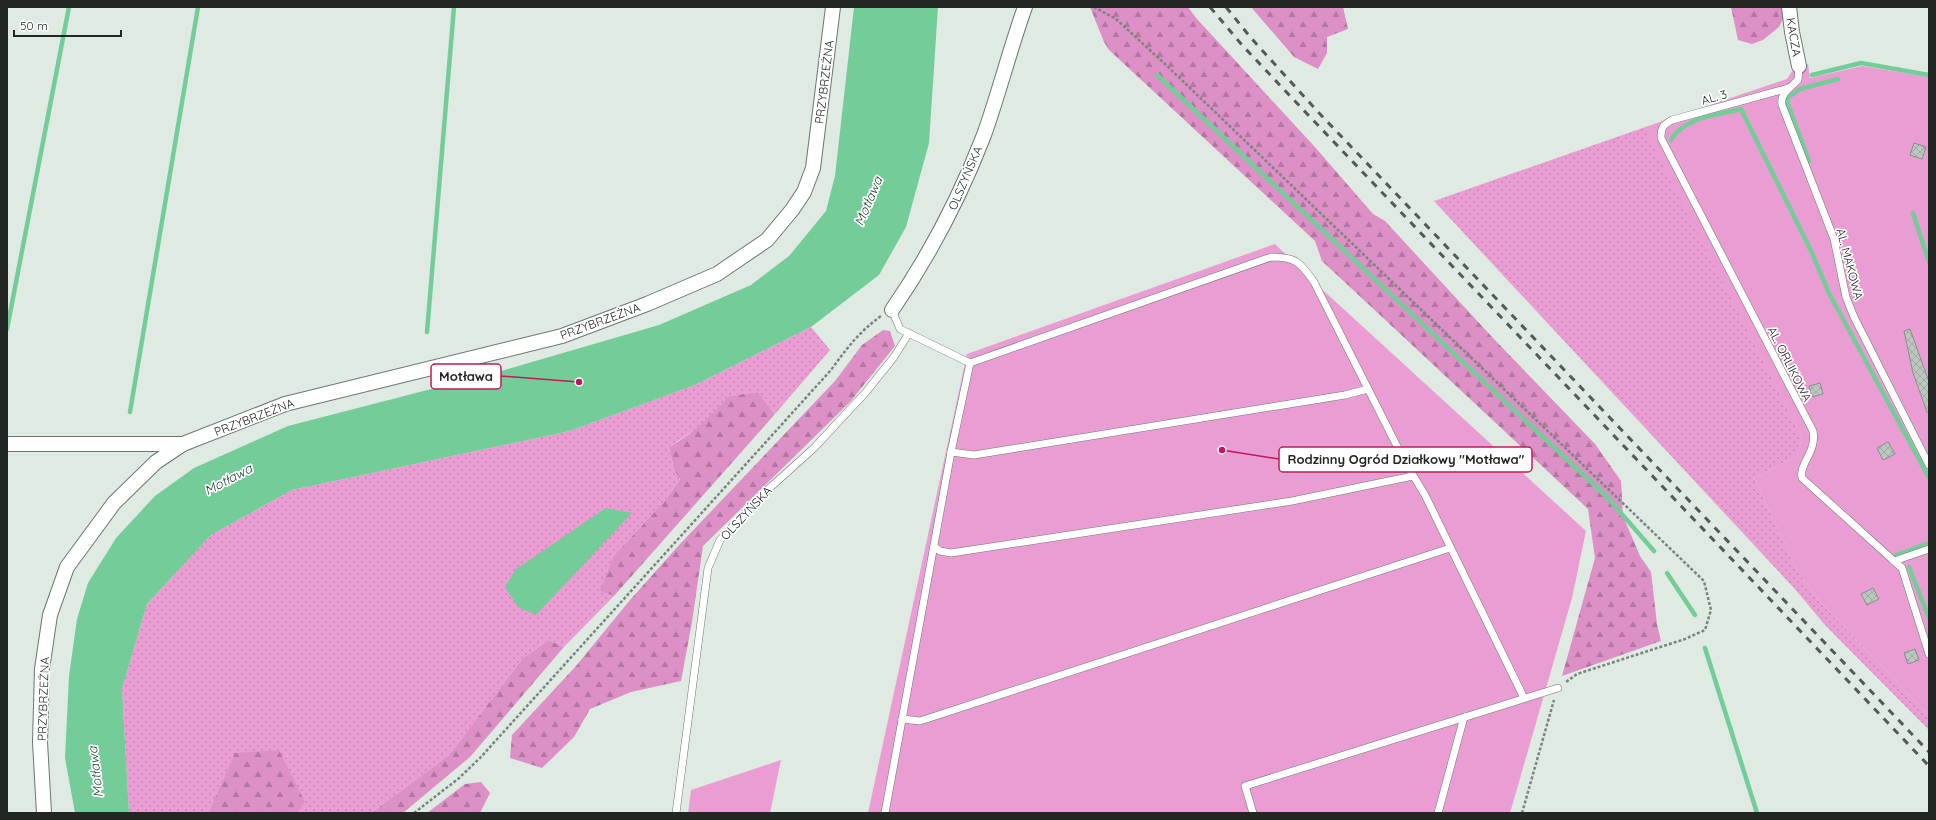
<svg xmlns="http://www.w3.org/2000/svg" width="1936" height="820" font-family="Quicksand,sans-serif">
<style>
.grass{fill:url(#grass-dots)}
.forest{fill:url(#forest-firs)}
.garden{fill:#ea9dd2}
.water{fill:#74cd99}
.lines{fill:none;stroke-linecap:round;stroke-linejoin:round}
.stream{stroke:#74cd99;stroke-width:4.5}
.building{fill:url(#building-cross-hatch);stroke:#859088}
.service-casing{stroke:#6c7770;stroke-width:8}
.minor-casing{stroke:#6c7770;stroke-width:16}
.path{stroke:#7b847e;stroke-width:2.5;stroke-dasharray:3 2;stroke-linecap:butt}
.service{stroke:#fff;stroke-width:7}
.minor{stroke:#fff;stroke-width:14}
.rail{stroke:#545a56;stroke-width:3;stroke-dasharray:7 7;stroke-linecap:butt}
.labels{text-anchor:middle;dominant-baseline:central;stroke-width:3.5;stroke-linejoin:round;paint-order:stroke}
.street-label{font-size:12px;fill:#222724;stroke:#fff}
.water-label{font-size:13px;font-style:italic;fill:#193f29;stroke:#fff}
.leader{fill:none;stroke:#c2185b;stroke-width:1.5}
.callout-dot{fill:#c2185b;stroke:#fff;stroke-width:1.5}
.callout{fill:#fff;stroke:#c2185b;stroke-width:1.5}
.callout-label{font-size:13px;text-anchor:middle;font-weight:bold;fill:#222724}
</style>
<defs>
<pattern id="grass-dots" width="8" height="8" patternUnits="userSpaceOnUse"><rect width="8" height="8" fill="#ea9dd2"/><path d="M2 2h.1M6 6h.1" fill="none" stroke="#c887b4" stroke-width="1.8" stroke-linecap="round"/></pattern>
<pattern id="forest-firs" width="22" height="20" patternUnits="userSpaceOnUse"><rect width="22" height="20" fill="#dd90c6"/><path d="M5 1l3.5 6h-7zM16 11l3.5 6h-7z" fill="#b376a1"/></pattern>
<pattern id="building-cross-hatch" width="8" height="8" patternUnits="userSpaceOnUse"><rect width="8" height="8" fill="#bbc7bf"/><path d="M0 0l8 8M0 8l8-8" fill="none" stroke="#a0aba4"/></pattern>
</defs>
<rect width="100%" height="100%" fill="#deeae2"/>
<!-- grass -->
<g class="grass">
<path d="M1654,124L1647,132L1802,438L1797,456L1754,478L1797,570L1821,603L1929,716V730L1825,625L1794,588L1434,201Z"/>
<path d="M811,327L830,350L775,414L758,392L729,396L706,422L669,447L674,470L680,479L601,591L614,596L564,647L549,640L523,658L449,755L379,807L371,813H298L305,802L235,754L208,813H129L122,689L147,604L211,535L292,490L570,431L695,385Z"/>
</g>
<!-- forest -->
<g class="forest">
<path d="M1090,7H1188L1197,19L1314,146L1373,214L1385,221L1492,337L1595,444L1621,481L1623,516L1640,556L1651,572L1657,624L1661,641L1562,676L1595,558L1588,509L1322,261L1315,241L1109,50L1104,42Z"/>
<path d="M1251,7H1343L1348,29L1327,37V53L1318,69L1294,57Z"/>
<path d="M1731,7H1784L1785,15L1779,27L1763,40L1752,44L1738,40Z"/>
<path d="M883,330L890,331L895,346L850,402L703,546L692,622L681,681L631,692L590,709L574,737L542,768L510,758L512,735L576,666L630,600L681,543L835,381L862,345Z"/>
<path d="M758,392L775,414L614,596L600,591L614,556L664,502L680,479L674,470L669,447C695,432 709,418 729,396Z"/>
<path d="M549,640L564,647L470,757L403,813H371L449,755L523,658Z"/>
<path d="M279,750L305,802L298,813H208L235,753Z"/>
<path d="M481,782L490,793L480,813H427L465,784Z"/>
</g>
<!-- garden -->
<g class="garden">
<path d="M1808,64L1810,78L1862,66L1929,77V716L1821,603L1797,570L1754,478L1797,456L1802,438L1646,132L1654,124L1787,79L1795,67Z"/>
<path d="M1275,244L1314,282L1586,531L1572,598L1510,813H868L967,354Z"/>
<path d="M781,760L770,813H688L691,790Z"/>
</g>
<!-- water -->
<g class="water">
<path d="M854,7H938L929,143L906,227L879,275L811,327L695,385L570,431L292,490L211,535L147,604L122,689L129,813H75L65,758L69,676L77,619L88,583L116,538L155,496L194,468L288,426L501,371L659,325L751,285L789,256L826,211L835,176Z"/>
<path d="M606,508L632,513L536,615L518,607L505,587L515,570Z"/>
</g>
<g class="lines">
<!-- stream -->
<g class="stream">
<path d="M1157,75L1607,497L1654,551"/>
<path d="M1812,75L1861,63L1929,75"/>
<path d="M1671,140C1684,117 1718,115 1741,109L1811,251L1829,293L1929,478"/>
<path d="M1809,161L1786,99L1800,89L1838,79"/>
<path d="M1913,213L1929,262"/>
<path d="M7,329L69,7"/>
<path d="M427,332L454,7"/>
<path d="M130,412L198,7"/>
<path d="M1896,555L1929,543"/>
<path d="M1909,567L1929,618"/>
<path d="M1667,573L1695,615"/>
<path d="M1705,648L1757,813"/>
</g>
</g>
<!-- building -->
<g class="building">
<path d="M1914,143L1926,147L1922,159L1910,155Z"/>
<path d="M1910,329L1929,382V412H1927L1913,373L1904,331Z"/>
<path d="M1820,383L1823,394L1812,397L1809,386Z"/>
<path d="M1888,442L1895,454L1883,460L1877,448Z"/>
<path d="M1873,588L1879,599L1867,605L1861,594Z"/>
<path d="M1915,649L1919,660L1908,664L1904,653Z"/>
</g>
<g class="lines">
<!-- service casing -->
<g class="service-casing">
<g id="service">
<path d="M1799,66L1798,80C1790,88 1780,93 1782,105L1834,239L1846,297L1854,317L1929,465"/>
<path d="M1789,88L1672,120C1663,125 1661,127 1661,138L1813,431C1817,452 1799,463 1802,478L1894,561L1929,549"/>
<path d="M892,310L900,329L970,363L1271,257C1296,257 1300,262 1314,282L1405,462L1425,495L1524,698"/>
<path d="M951,452L974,455L1345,395L1368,389"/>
<path d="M934,547L940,551L951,553L1292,501L1413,476"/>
<path d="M1894,561L1902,568L1929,654"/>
<path d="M902,719L920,721L1450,548"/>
<path d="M676,813L708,568L720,540L763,494L814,448L866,392L894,357L909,333"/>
<path d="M885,813L951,452L970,363"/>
<path d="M1253,813L1245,786L1558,688"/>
<path d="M1438,813L1464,717"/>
</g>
</g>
<!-- minor casing -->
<g class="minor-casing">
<g id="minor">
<path d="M1789,7L1792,32L1799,66"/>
<path d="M892,310C930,255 960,197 984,135C999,93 1010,49 1025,7"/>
<path d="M7,444H183"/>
<path d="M44,813L40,742L42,669L50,615L67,567L114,503L156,462L183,444L285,404L562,336L647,304L717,274L767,240L792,210L804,192L813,168L833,7"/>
</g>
</g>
<!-- path -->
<g class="path">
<path d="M1094,7L1116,19L1166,65L1704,581L1711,610L1705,630L1685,639L1577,674L1566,682"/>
<path d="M414,813L458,779L480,758L831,370C846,349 860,331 881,316"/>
<path d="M1522,813L1554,700"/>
</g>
<!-- service -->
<use href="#service" class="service"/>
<!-- minor -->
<use href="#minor" class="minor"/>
<!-- rail -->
<g class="rail">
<path d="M1210,7L1242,45L1292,98L1929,766"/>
<path d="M1226,7L1251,38L1319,113L1929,752"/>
</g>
</g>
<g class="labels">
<!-- street labels -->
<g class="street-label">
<text transform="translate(1794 37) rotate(80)">KACZA</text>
<text transform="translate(824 82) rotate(-83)">PRZYBRZEŻNA</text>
<text transform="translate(1714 97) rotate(-16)">AL. 3</text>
<text transform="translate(965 178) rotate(-67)">OLSZYŃSKA</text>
<text transform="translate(1850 264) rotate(75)">AL. MAKOWA</text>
<text transform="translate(600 321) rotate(-20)">PRZYBRZEŻNA</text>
<text transform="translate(1790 364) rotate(63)">AL. ORLIKOWA</text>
<text transform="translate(254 417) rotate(-21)">PRZYBRZEŻNA</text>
<text transform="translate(746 513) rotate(-47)">OLSZYŃSKA</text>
<text transform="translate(43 699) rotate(-88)">PRZYBRZEŻNA</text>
</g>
<!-- water labels -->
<g class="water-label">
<text transform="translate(868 201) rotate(-67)">Motława</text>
<text transform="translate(228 479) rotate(-28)">Motława</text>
<text transform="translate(95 772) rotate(-97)">Motława</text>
</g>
</g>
<!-- callouts -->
<path class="leader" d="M579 382L501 376M1222 450L1279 459"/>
<g class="callout-dot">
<circle cx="579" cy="382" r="4"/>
<circle cx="1222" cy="450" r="4"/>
</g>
<g class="callout">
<rect x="431" y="364" width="70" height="25" rx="4"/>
<rect x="1279" y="447" width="253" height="25" rx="4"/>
</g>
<g class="callout-label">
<text x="466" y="381">Motława</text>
<text x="1406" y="464">Rodzinny Ogród Działkowy "Motława"</text>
</g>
<!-- border -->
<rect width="1936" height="820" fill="none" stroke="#222724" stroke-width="16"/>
<!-- scale -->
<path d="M14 30v6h107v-6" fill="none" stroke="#222724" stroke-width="2"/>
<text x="20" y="30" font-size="12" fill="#222724" stroke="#ffffff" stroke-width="3" paint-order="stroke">50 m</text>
</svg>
